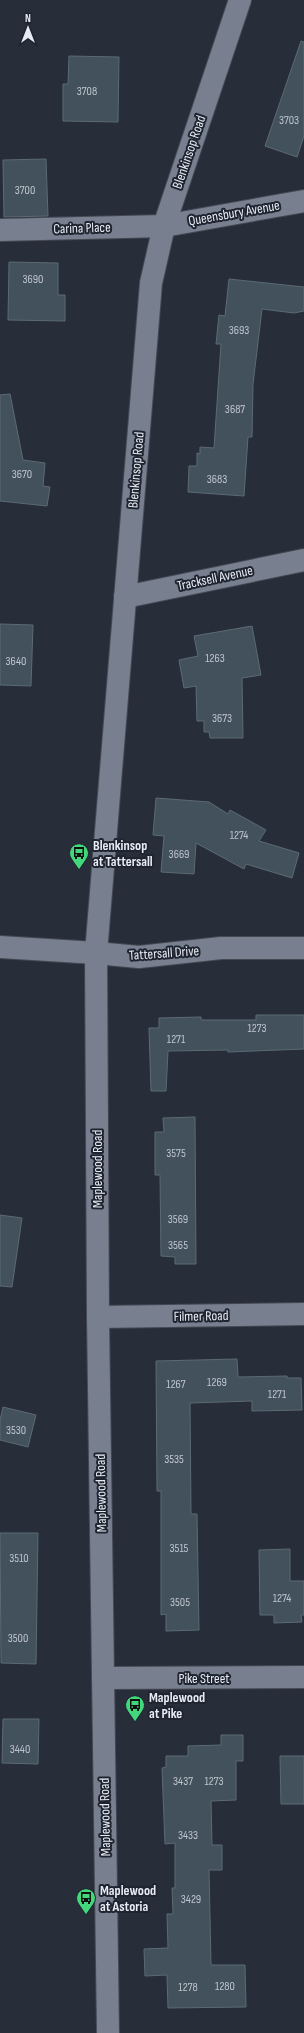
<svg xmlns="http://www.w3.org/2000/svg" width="304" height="2033" font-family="'Sofia Sans Condensed',sans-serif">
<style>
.building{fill:#43515c;stroke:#5b6a75}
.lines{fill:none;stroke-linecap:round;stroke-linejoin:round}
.minor-casing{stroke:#444954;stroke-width:24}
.tertiary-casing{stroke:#444954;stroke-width:24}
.minor{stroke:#787f8f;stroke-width:22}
.tertiary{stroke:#787f8f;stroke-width:22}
.labels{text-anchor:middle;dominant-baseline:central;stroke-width:4;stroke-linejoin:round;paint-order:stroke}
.number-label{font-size:12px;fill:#bec4ce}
.street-label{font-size:14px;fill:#e7ebf4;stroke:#1e2430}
.poi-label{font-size:14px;font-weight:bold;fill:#e7ebf4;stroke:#1e2430;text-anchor:start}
</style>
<rect width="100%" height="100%" fill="#272e3a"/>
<!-- building -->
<g class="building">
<path d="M301,41L304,42V136L297,157L265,146Z"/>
<path d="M69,56L119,57L118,122L63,121V84H68Z"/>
<path d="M46,159L48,216L4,217L3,160Z"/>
<path d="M9,262L58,263V295H65V321L8,320Z"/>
<path d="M229,279L304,287V311L294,313L262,309L253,384L252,437H248L244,496L188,492L189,466H197V453L200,454V447L214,448L221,344H216L219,315L225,316Z"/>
<path d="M10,394L23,460L45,463L43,486L50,487L47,506L0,501V395Z"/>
<path d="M0,624L33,625L31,686L0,685Z"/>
<path d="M252,626L261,675L242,678L243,738H210L209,732H204V721H197L196,686L184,688L179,660L198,656L194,636Z"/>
<path d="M156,798L209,802L228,814L230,810L266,830L259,841L299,853L292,878L246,864L244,869L196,843L194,874L161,872L164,836L153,835Z"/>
<path d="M256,1015H304V1049L228,1052V1050L168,1051L166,1091H151L149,1028H159V1018L201,1017V1020H256Z"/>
<path d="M195,1117L196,1264H175V1257L161,1256L160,1175H155V1132H164L163,1118Z"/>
<path d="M0,1215L22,1218L12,1287L0,1286Z"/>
<path d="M237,1359L238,1377L287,1376V1378H301L302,1410L252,1411V1401L190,1403L191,1514H197L199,1630L166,1631V1614L161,1615V1491H157L156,1361Z"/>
<path d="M3,1407L36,1415L28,1447L0,1440V1420Z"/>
<path d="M0,1533H38L36,1664L1,1663Z"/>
<path d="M290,1549V1581H304V1615H301L302,1622L274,1623V1615H260L259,1550Z"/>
<path d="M3,1719H39L38,1764L2,1763Z"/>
<path d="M221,1735H243V1761H236V1800L211,1801L212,1845H222V1870H209L211,1965H245L246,2007L168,2008L167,1975L145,1976L144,1949L168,1948L167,1914H173L172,1888H175V1843L165,1844L162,1768L166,1767V1756H188V1746L221,1745Z"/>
<path d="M280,1756H304V1804H281Z"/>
</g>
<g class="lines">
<!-- minor casing -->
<g class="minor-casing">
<g id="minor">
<path d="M0,230L164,226L304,201"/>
<path d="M125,597L304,560"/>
<path d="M96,953L139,957L221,948H304"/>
<path d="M98,1317L304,1314"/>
<path d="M103,1678L304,1677"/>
</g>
</g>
<!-- tertiary casing -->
<g class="tertiary-casing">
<g id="tertiary">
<path d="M0,947L96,953"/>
<path d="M108,2033L98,1317L96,953L151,283L164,226L240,0"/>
</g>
</g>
<!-- minor -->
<use href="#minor" class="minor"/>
<!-- tertiary -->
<use href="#tertiary" class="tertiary"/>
</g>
<!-- icons -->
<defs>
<g id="bus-pin" transform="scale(1)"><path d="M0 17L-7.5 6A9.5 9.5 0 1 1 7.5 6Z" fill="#42d77b" stroke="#1e2430"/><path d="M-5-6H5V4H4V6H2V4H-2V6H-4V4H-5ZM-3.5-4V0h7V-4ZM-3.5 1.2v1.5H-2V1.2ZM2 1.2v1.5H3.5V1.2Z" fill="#111"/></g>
</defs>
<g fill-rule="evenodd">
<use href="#bus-pin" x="79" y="853"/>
<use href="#bus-pin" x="135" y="1705"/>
<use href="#bus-pin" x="86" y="1898"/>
</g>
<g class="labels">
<!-- number labels -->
<g class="number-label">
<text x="87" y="91">3708</text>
<text x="289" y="120">3703</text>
<text x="25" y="190">3700</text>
<text x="33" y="279">3690</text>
<text x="239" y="330">3693</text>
<text x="235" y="409">3687</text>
<text x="22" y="474">3670</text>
<text x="217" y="479">3683</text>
<text x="215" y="658">1263</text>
<text x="16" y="661">3640</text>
<text x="222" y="718">3673</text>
<text x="239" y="835">1274</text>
<text x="179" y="854">3669</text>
<text x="257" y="1028">1273</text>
<text x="176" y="1039">1271</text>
<text x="176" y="1153">3575</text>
<text x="178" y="1219">3569</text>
<text x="178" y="1245">3565</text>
<text x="217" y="1382">1269</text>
<text x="176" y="1384">1267</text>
<text x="277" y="1394">1271</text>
<text x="16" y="1430">3530</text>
<text x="174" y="1459">3535</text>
<text x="179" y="1548">3515</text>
<text x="19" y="1558">3510</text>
<text x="282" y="1598">1274</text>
<text x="180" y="1602">3505</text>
<text x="18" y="1638">3500</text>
<text x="20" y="1749">3440</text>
<text x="183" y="1781">3437</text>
<text x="214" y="1781">1273</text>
<text x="188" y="1835">3433</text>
<text x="191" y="1899">3429</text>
<text x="225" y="1986">1280</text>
<text x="188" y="1987">1278</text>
</g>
<!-- street labels -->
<g class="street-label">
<text transform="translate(189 152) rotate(-71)">Blenkinsop Road</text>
<text transform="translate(234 213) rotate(-10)">Queensbury Avenue</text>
<text transform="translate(82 228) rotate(-2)">Carina Place</text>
<text transform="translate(136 470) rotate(-85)">Blenkinsop Road</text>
<text transform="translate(215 578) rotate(-12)">Tracksell Avenue</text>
<text transform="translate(164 953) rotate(-4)">Tattersall Drive</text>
<text transform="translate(97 1169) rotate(-90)">Maplewood Road</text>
<text transform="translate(201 1316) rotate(-1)">Filmer Road</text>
<text transform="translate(101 1493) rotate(-91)">Maplewood Road</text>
<text x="204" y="1678">Pike Street</text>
<text transform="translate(105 1817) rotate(-91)">Maplewood Road</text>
</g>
<!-- poi labels -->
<g class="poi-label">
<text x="93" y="845">Blenkinsop<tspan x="93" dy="16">at Tattersall</tspan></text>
<text x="149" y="1697">Maplewood<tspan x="149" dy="16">at Pike</tspan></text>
<text x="100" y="1890">Maplewood<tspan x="100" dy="16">at Astoria</tspan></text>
</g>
</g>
<!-- north arrow -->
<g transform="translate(28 28)" stroke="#1e2430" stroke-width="3" paint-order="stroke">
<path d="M0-3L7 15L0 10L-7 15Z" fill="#e7ebf4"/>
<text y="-6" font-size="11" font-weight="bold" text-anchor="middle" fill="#e7ebf4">N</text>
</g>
</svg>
